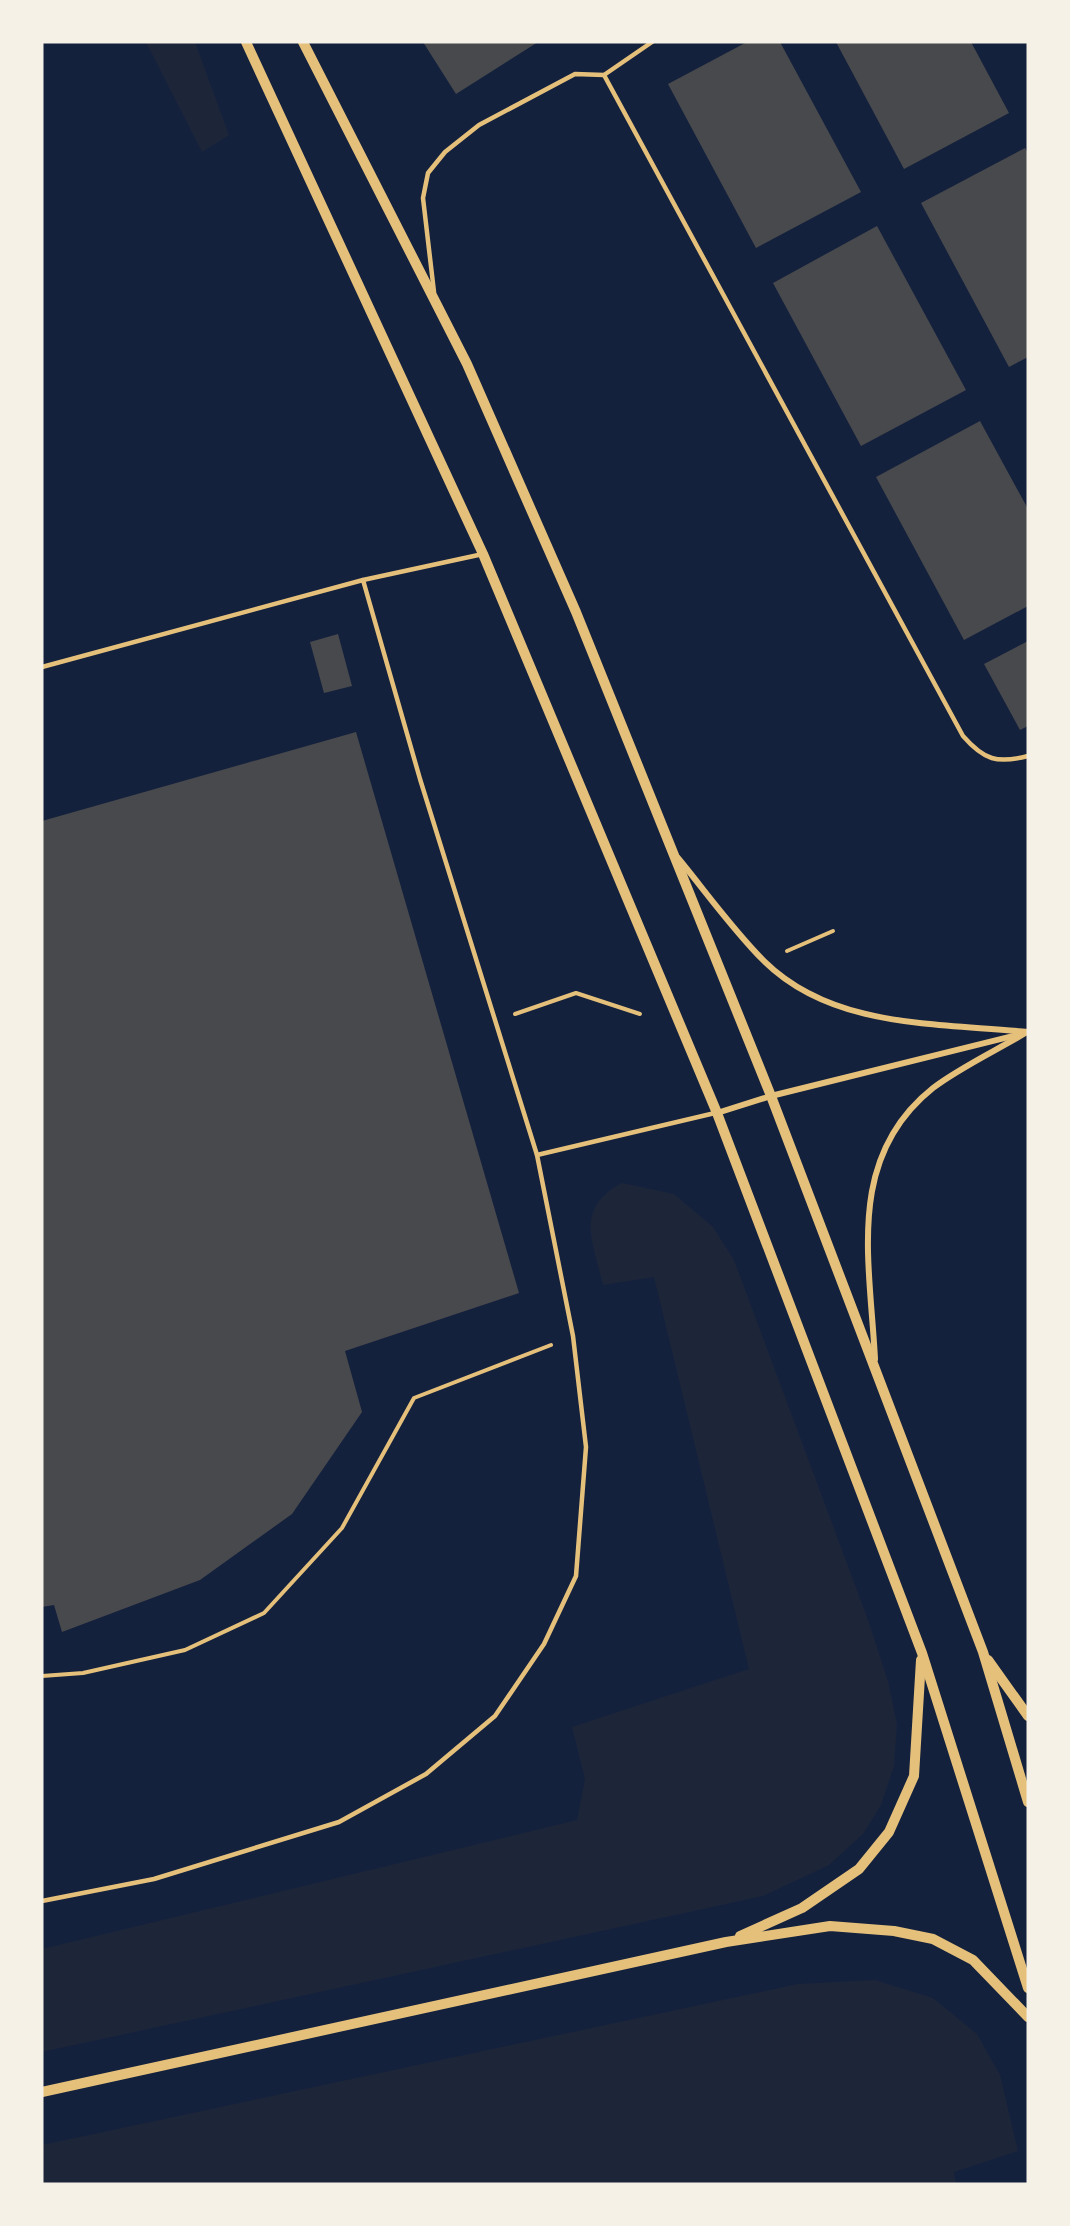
<svg xmlns="http://www.w3.org/2000/svg" width="1070" height="2226" font-family="'Work Sans',sans-serif">
<style>
.green{fill:#1d2539}
.building{fill:#48494c}
.lines{fill:none;stroke-linecap:round;stroke-linejoin:round}
.path{stroke:#e5c07b;stroke-width:4}
.service{stroke:#e5c07b;stroke-width:4.5}
.minor{stroke:#e5c07b;stroke-width:6}
.tertiary{stroke:#e5c07b;stroke-width:10}
</style>
<rect width="100%" height="100%" fill="#14213d"/>
<!-- green -->
<g class="green">
<path d="M146,42H195L229,135L202,152Z"/>
<path d="M622,1183L674,1194L713,1227L734,1260L867,1617L888,1681L897,1724L894,1766L881,1805L863,1834L829,1865L763,1896L42,2052V1949L577,1820L585,1779L572,1727L749,1669L654,1277L603,1285C593,1242 574,1208 622,1183Z"/>
<path d="M875,1980L933,1998L977,2034L1000,2075L1018,2151L954,2172L956,2184H42V2145L798,1984Z"/>
</g>
<!-- building -->
<g class="building">
<path d="M423,42H538L456,94Z"/>
<path d="M747,42H780L861,192L756,248L668,84Z"/>
<path d="M836,42H971L1009,113L904,169Z"/>
<path d="M1025,148L1028,153V357L1009,367L921,203Z"/>
<path d="M877,226L966,390L861,446L773,283Z"/>
<path d="M980,421L1028,509V606L964,640L876,477Z"/>
<path d="M338,634L352,686L324,693L310,642Z"/>
<path d="M1028,641V726L1020,730L984,664Z"/>
<path d="M356,732L519,1293L345,1351L362,1412L292,1514L200,1580L62,1632L54,1605L42,1607V821Z"/>
</g>
<g class="lines">
<!-- path -->
<g class="path">
<path d="M787,951L833,931"/>
<path d="M515,1014L576,993L640,1014"/>
<path d="M42,1676L83,1673L185,1650L264,1613L342,1528L414,1398L551,1345"/>
</g>
<!-- service -->
<g class="service">
<path d="M652,42L604,75L963,736C984,760 997,764 1028,756"/>
<path d="M434,292L423,198L428,173L445,152L479,125L575,74L604,75"/>
<path d="M363,580L483,554"/>
<path d="M42,667L363,580L420,779L537,1155L573,1336L586,1447L576,1576L544,1644L495,1716L426,1774L339,1822L154,1879L42,1901"/>
<path d="M537,1155L715,1113"/>
</g>
<!-- minor -->
<g class="minor">
<path d="M678,858C706,892 733,930 764,961C833,1029 938,1023 1028,1032"/>
<path d="M717,1113L771,1096L1021,1034"/>
<path d="M875,1359C870,1261 845,1158 933,1088C959,1068 999,1049 1027,1032"/>
</g>
<!-- tertiary -->
<g class="tertiary">
<path d="M246,42L483,554L717,1113L922,1653L1028,1988"/>
<path d="M303,42L467,364L576,612L771,1096L983,1652L1028,1802"/>
<path d="M988,1660L1028,1716"/>
<path d="M740,1936L802,1908L859,1869L889,1832L914,1776L921,1660"/>
<path d="M42,2092L726,1942L830,1926L894,1931L933,1939L973,1960L1028,2017"/>
</g>
</g>
<!-- border -->
<rect width="1070" height="2226" fill="none" stroke="#f6f1e7" stroke-width="87"/>
</svg>
